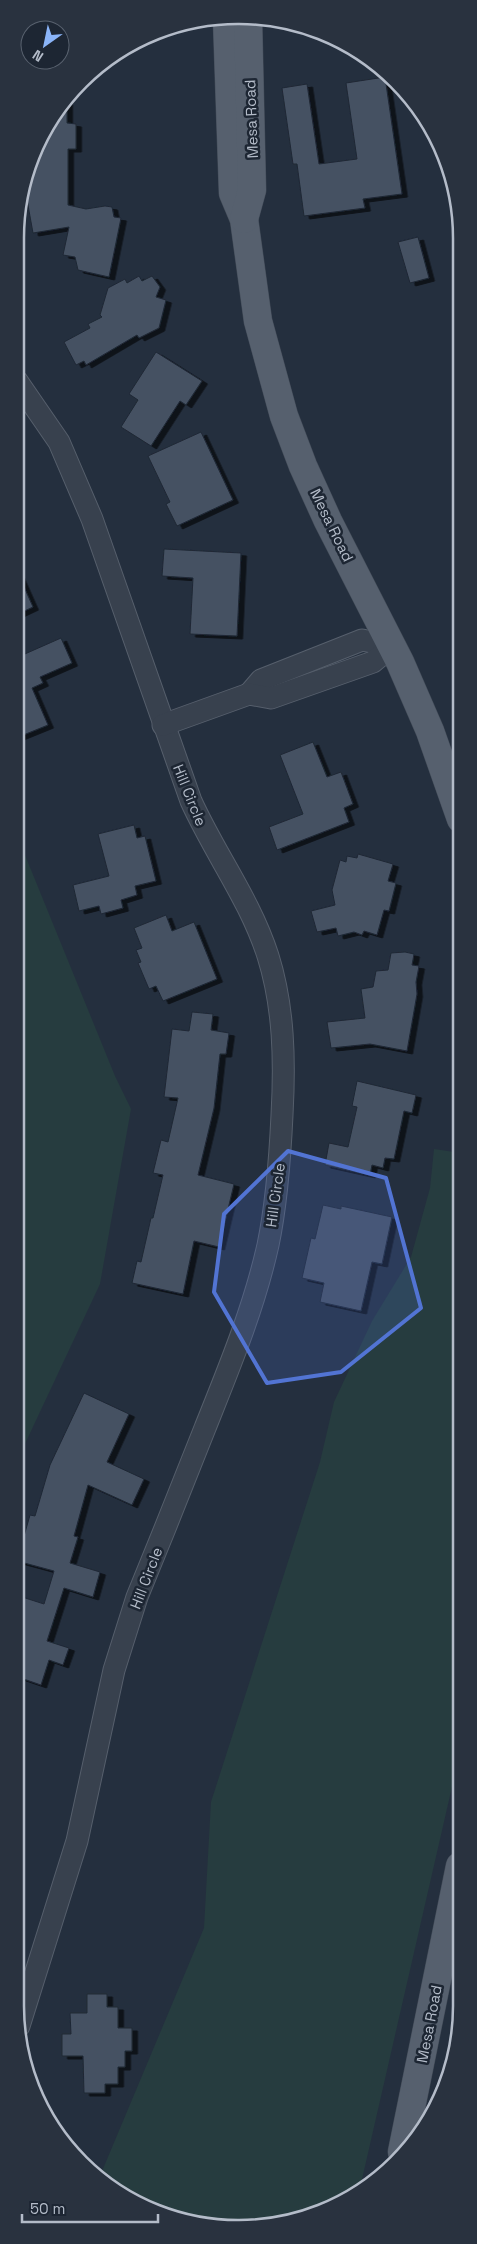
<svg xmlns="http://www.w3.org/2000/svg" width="477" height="2244" font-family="'Space Grotesk',sans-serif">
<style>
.green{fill:#263c3f}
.building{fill:#455162;stroke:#1f2835;filter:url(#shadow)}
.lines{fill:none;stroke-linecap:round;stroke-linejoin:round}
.minor-casing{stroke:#565f6c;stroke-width:23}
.major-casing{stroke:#414a57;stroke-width:29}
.minor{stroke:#38414e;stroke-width:21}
.major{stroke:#56606e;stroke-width:28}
.marked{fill:#5274d3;fill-opacity:0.2;stroke:#5274d3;stroke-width:4;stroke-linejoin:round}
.labels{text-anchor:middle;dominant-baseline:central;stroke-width:5;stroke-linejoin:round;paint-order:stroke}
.street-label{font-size:15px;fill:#b4bcc9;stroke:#1d2633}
.rim{fill:none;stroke:#b4bcc9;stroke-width:2.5}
</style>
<defs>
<filter id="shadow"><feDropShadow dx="5.5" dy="3" stdDeviation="0" flood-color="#0009"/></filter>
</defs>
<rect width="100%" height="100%" fill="#242f3e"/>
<!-- green -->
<g class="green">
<path d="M16,833L115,1076L131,1109L100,1284L16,1463Z"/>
<path d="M434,1149L461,1153L460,1752L360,2188L310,2217L224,2229L153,2212L100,2176L204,1928L211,1802L320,1462L334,1402L372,1321L411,1257L430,1188Z"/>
</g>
<!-- building -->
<g class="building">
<path d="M385,77L402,194L363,199L365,208L304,216L297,164H293L282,88L307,84L319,164L357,159L346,83Z"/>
<path d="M67,102V123L76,124V149H68V205L86,209L105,206L112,207L114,217L121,218L109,277L78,270L75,257L63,255L69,227L33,233L26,194V182L45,127Z"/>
<path d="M418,237L429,278L410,283L398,242Z"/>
<path d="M139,276L142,281L152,276L160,287L156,297L166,300L159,328L139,338L137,335L86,365L84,361L76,365L64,342L90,328L88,324L102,317L100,315L108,288L125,279L127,283Z"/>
<path d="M156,352L202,381L186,405L180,401L151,446L121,427L138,400L129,394Z"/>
<path d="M201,432L233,500L177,526L166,504L170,502L148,456Z"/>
<path d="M164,549L241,553L237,636L190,634L193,578L162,576Z"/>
<path d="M16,569L33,607L16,615Z"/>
<path d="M61,638L72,663L40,677L43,683L32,688L48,725L16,738V653L18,657Z"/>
<path d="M313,742L327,777L341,772L353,804L344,808L349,822L277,850L269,827L303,814L280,755Z"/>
<path d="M134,825L137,838L145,836L156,881L135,886L137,895L121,900L123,908L101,914L99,906L79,911L73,885L109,876L98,834Z"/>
<path d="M358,854L393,864L388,881L396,883L389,911L384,910L377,935L364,931L362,935L354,932L338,936L336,928L317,932L311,911L335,905L332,890L340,860L346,862L347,856L357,858Z"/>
<path d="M166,915L172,931L194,922L217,979L163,1001L156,986L149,989L138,963L141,962L136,950L142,948L134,928Z"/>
<path d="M405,952L414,954L412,965L419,966L416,982L417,994L407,1051L370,1044L331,1048L327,1022L365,1018L361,989L373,987L376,971L388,970L391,953Z"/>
<path d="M192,1012L213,1014L211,1030L229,1033L226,1054H220L214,1108L198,1175L234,1184L219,1247L194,1241L183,1294L132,1283L137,1261L141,1262L151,1218H153L163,1175L153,1173L161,1140L168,1142L178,1098L164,1097L172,1029L189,1031Z"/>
<path d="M357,1081L416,1095L412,1113L404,1111L394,1159L385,1158L383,1168L372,1165L370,1175L325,1165L329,1143L348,1147L357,1107L352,1106Z"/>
<path d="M323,1205L341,1209V1206L392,1217L382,1264L372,1262L361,1311L320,1302L324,1283L302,1278L311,1238L315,1239Z"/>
<path d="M84,1393L129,1414L107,1462L144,1479L132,1505L88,1485L74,1536L78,1537L70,1563L100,1572L93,1597L64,1588L47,1641L69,1648L63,1665L49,1660L41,1685L15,1676V1607L19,1596L44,1604L54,1571L17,1561L30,1515L35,1516L50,1465Z"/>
<path d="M87,1994H107V2007H118V2028H132V2051H125V2067H118V2084H105V2093H84L83,2056H62V2034H71L70,2013H87Z"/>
</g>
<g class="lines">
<!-- minor casing -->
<g class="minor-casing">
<g id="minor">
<path d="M17,381L59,442L92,519L191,801C215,854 250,900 268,956C284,1007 285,1061 282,1115C280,1158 277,1202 268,1245C254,1308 229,1368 205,1428C183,1484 160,1541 137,1597L114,1670L77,1841L19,2026"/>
<path d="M249,694L261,680L362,640L392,646"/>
<path d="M163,725L249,694L271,698L373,662L392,646"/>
</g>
</g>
<!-- major casing -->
<g class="major-casing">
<g id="major">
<path d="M227,20L233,193L244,219L258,321L284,416L303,466L328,521L400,662L430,731L461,819"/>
<path d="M244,219L252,190L248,18"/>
<path d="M402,2152L460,1866"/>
</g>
</g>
<!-- minor -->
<use href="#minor" class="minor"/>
<!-- major -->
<use href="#major" class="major"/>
</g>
<!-- marked area -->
<path class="marked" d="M288,1151L386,1178L421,1308L341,1372L267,1383L214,1292L224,1214Z"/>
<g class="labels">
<!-- street labels -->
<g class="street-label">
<text transform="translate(251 119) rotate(-92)">Mesa Road</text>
<text transform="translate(332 525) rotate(64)">Mesa Road</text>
<text transform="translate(190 795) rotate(68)">Hill Circle</text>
<text transform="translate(275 1195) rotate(-82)">Hill Circle</text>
<text transform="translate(146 1578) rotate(-69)">Hill Circle</text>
<text transform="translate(429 2024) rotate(-79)">Mesa Road</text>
</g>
</g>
<!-- crop -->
<path d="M0 0H477V2244H0ZM238 24H239A214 214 0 0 1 453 238V2006A214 214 0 0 1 239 2220H238A214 214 0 0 1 24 2006V238A214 214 0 0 1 238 24Z" fill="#29323f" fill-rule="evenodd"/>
<path class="rim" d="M238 24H239A214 214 0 0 1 453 238V2006A214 214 0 0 1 239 2220H238A214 214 0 0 1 24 2006V238A214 214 0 0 1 238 24Z"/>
<!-- north arrow -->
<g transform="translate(45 45) rotate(213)"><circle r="24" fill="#1d2633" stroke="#59626f"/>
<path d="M0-4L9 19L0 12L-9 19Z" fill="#8ab4f8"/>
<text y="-8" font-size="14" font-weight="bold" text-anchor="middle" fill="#b4bcc9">N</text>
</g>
<!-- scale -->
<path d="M22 2214v8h136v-8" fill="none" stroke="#b4bcc9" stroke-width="2.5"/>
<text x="30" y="2214" font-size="15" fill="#b4bcc9" stroke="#1d2633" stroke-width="4" paint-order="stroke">50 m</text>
</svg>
